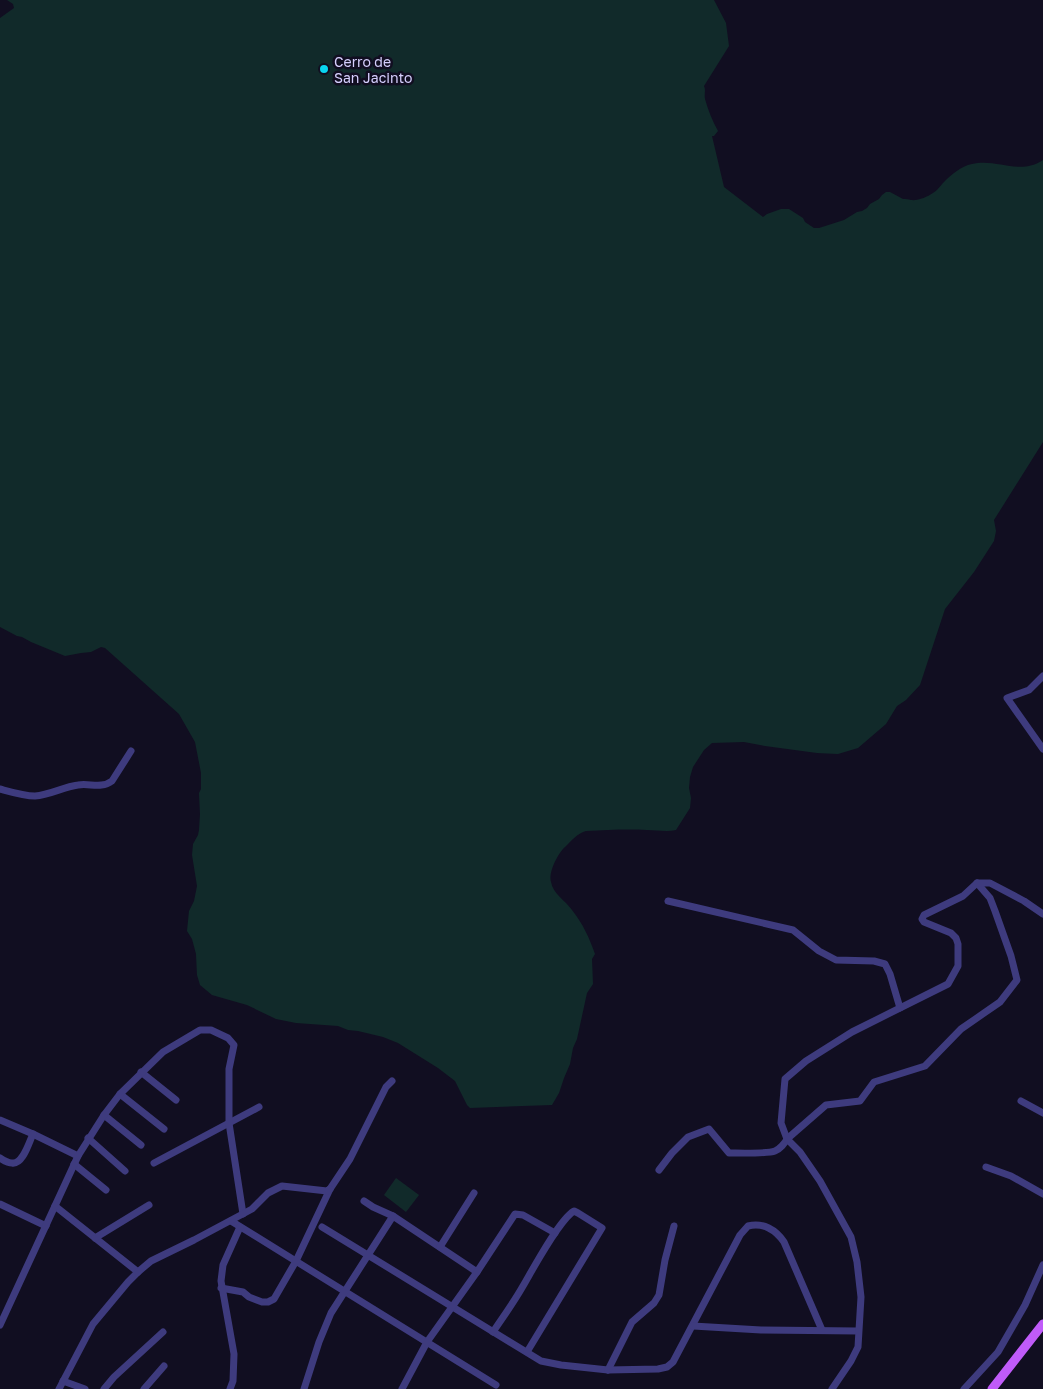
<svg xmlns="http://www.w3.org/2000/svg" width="1043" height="1389" font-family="'Golos Text',sans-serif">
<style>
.green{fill:#112a2a}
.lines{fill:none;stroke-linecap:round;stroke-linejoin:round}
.minor{stroke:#3e3b7e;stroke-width:7}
.major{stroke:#c05bf9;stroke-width:9}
.poi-dot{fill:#09d5f0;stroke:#110e21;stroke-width:2}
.labels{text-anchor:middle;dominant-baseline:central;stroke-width:5;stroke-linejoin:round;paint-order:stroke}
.poi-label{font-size:14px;fill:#d5cffd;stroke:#110e21;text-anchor:start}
</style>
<rect width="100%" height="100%" fill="#110e21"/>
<!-- green -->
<g class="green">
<path d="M7,0H714L726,23L729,46L704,86C706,90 704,94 705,99C708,110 712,120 718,131L714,136H712L724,187L763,217L767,214L781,209H789L803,218L805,222L814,228H819L844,220L857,212L862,211L867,208L870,204L879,199L882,195L886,192H890L903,199C906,199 908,199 911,200C918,201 927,197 933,193C937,191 940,186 944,182C951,175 961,166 972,164C997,158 1020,176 1043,160V442L994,520L996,531L994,541L974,572L945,609L920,685L906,700L897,706L886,724L858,748L838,754L817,753L765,746L744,742L712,743L704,750L693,767L690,777L689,788L691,798L690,808L676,830C667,832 657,830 647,830C627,829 607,830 586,831C578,833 571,841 565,847C558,853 548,873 551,882C553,894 565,900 572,910C583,924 589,937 595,954L592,959L593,984L587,993L577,1039L573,1048L570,1064L564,1078L559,1093L552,1105L470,1108L467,1105L455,1081L438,1068L398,1043L383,1037L358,1031L348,1030L338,1026L296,1023L276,1019L247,1005L212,995L200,985L197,975L196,954L192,939L187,931L189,911L194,901L197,886L192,855L193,844L198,835L199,830L200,814L199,793L201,789V773L195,742L179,714L105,648L101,647L91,652L81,653L65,656L31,642L22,637L17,636L0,627V18L14,8L13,4Z"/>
<path d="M396,1178L419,1195L406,1212L384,1195Z"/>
</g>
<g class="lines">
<!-- minor -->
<g class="minor">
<path d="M1043,676L1029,690L1007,698L1043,749"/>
<path d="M0,789C11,792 24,796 35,796C50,795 63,787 78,785C90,783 101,789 112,781L131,751"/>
<path d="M668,901L793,930L819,951L836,960L874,961L885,964L890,974L900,1008"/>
<path d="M141,1072L176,1100"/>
<path d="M120,1094L164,1129"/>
<path d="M1021,1101L1043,1113"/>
<path d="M104,1115L141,1145"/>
<path d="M0,1120L33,1134L78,1156"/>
<path d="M88,1138L125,1171"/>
<path d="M0,1158C3,1160 8,1163 12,1163C23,1165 29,1142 33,1134"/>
<path d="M154,1163L259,1107"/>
<path d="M74,1164L106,1190"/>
<path d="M986,1167L1011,1176L1043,1194"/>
<path d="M659,1170L672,1153L688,1137L709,1129L729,1153C739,1153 767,1154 775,1151C780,1149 785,1143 787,1139L826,1105L860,1101L874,1082L925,1066L961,1029L1000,1002L1017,980L1011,956L995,911L990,898L977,883"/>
<path d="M364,1201L373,1207L393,1216L477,1272"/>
<path d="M0,1204L46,1226"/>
<path d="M55,1206L138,1272"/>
<path d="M231,1221L496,1385"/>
<path d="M322,1227L541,1361L561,1365L608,1370L658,1369L667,1367L673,1362L740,1235L748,1226C763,1222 776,1230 784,1242L822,1330"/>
<path d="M95,1238L149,1205"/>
<path d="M440,1247L474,1193"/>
<path d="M221,1288L243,1292L249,1297L262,1302H268L274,1299L296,1261L330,1189L350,1159L386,1087L392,1081"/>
<path d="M0,1325L78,1156L104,1115L120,1094L163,1052L200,1030H211L228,1038L234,1045L229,1069V1123L243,1214"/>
<path d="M693,1326L761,1330L858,1331"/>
<path d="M493,1332C503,1317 514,1302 523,1286C533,1269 559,1220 574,1211L578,1213L602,1228L527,1352"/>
<path d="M608,1370L632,1322L654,1303L659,1295L665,1260L674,1226"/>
<path d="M63,1381L85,1389"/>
<path d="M59,1389L93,1324L128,1282L138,1272L151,1261L194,1240L252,1209L268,1193L282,1186L327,1191L330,1189"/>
<path d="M104,1389L114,1377L163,1332"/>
<path d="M144,1389L164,1366"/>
<path d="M230,1389L233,1381L234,1354L221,1281L223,1265L240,1227"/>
<path d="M304,1389L319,1342L331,1313L393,1216"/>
<path d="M402,1389L427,1342L477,1272L515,1214L523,1215L555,1233"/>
<path d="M832,1389L851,1361L858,1347L861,1297L857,1262L851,1237L820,1181L800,1152L787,1139L781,1123L785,1079L806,1061L852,1032L948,984L958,966V944L956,938L951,933L924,922L922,919L924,915L963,896L977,883H990L1024,901L1043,914"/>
<path d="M964,1389L998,1352L1025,1305L1043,1265"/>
</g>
<!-- major -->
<path class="major" d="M992,1389L1043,1324"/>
</g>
<!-- markers -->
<circle class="poi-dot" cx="324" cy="69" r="5"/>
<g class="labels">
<!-- poi labels -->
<g class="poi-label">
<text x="334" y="61">Cerro de<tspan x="334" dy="16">San Jacinto</tspan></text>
</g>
</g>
</svg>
